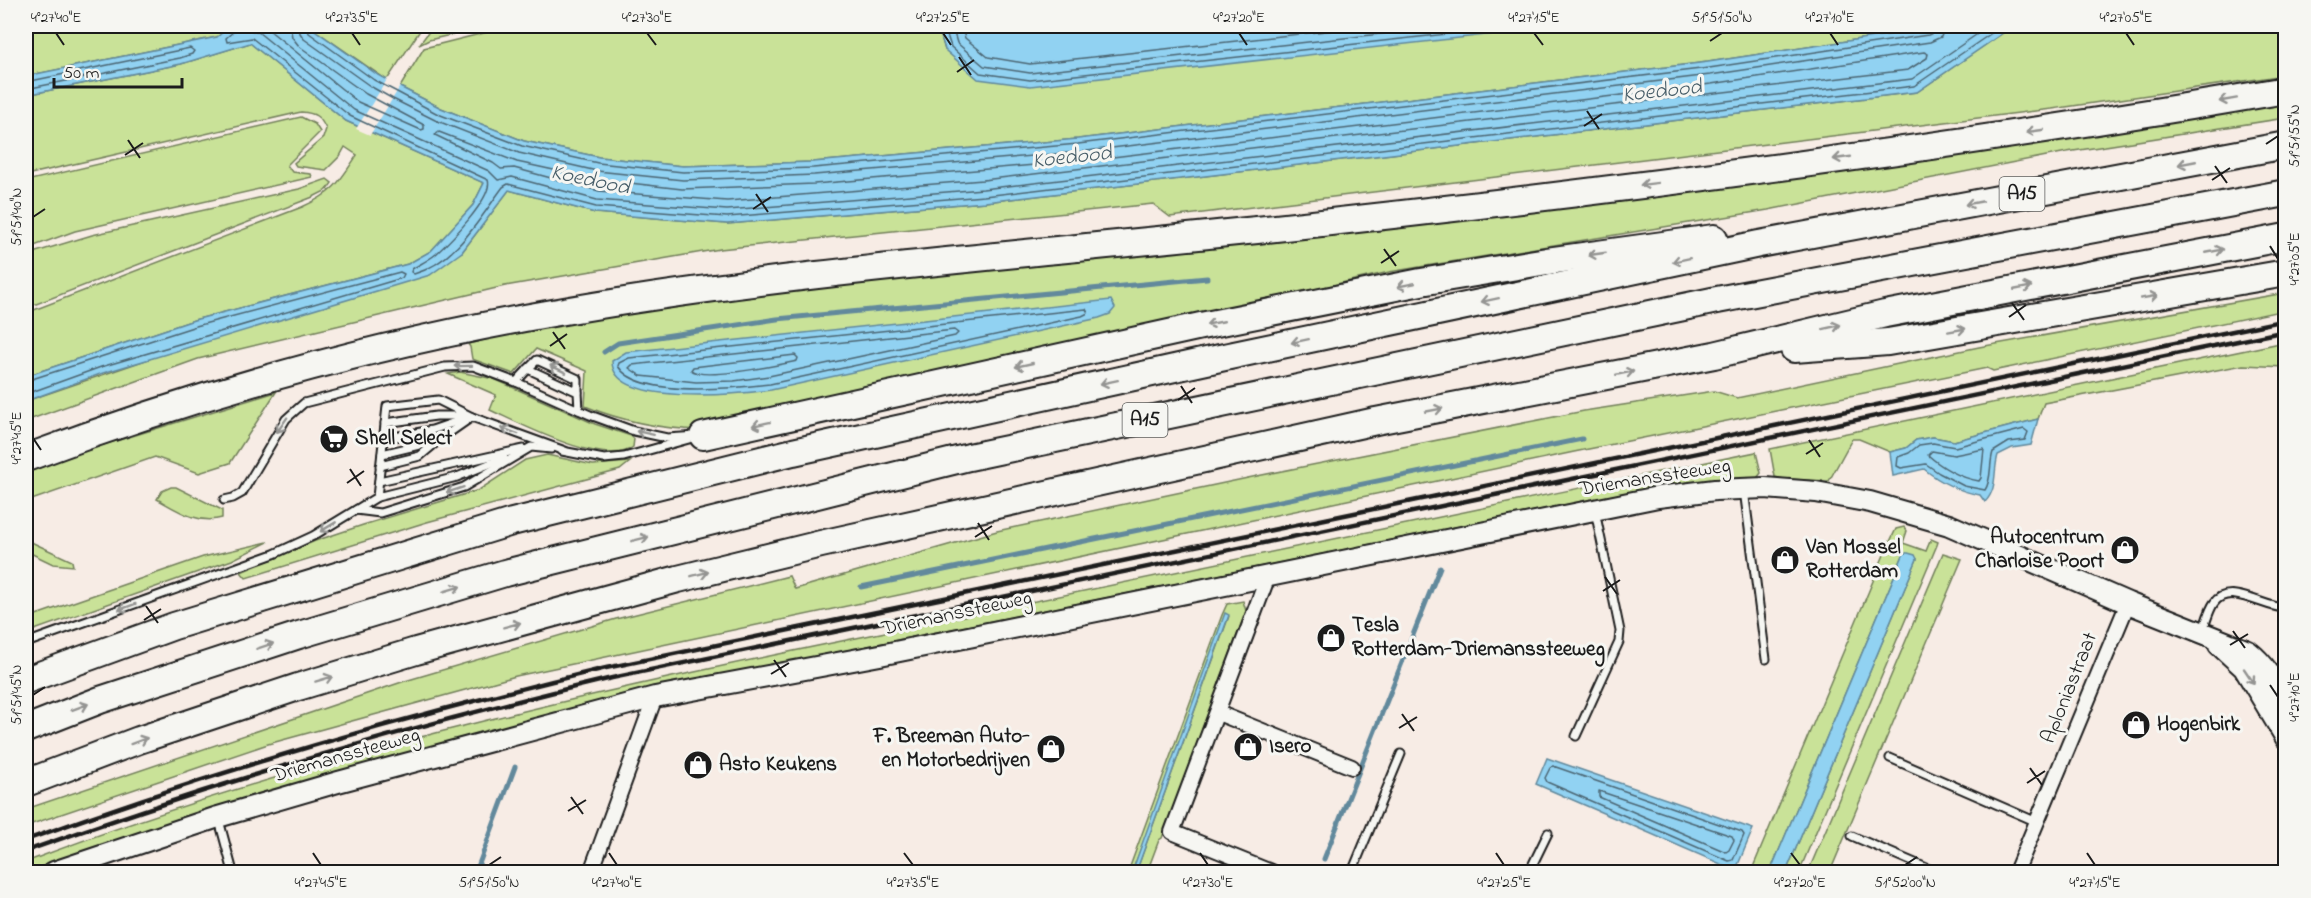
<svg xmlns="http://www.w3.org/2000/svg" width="2311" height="898" font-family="'Indie Flower',sans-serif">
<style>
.green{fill:#c9e298;stroke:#727f5a;stroke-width:1.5}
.water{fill:#91d2f2;stroke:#62899c;stroke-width:1.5}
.pier{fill:#f7ece5}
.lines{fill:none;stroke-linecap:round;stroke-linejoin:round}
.shore{stroke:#4b6572;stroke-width:1.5}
.stream{stroke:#62899c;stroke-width:5}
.service-casing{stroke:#1c1c1c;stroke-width:11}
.minor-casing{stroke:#1c1c1c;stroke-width:18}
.secondary-casing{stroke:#1c1c1c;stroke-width:24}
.motorway-casing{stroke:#1c1c1c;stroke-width:30}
.service{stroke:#f6f6f2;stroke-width:7}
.minor{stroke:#f6f6f2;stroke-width:14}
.secondary{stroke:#f6f6f2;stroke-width:20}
.motorway{stroke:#f6f6f2;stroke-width:26}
.rail{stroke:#1c1c1c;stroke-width:4.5}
.oneway{stroke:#949492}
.ticks{fill:none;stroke:#1c1c1c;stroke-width:2}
.labels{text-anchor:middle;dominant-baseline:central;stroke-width:6;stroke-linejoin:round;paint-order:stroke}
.shield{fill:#f6f6f2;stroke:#5d5d5c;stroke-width:1.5}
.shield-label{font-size:20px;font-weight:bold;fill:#1c1c1c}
.poi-label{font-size:21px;font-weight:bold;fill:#1c1c1c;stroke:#f6f6f2;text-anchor:start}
.street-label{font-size:21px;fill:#1c1c1c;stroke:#f6f6f2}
.water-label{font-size:22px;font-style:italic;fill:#455c67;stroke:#f6f6f2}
.neatline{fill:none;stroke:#1c1c1c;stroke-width:2}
.ticks-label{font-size:15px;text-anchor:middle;fill:#1c1c1c}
</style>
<rect width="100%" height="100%" fill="#f7ece5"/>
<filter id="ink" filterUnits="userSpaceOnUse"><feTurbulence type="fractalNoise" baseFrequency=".0167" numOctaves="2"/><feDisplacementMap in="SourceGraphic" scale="12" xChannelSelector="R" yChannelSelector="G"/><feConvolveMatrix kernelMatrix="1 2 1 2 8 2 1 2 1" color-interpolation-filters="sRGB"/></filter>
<g filter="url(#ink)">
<!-- green -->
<g class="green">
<path d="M26,26H230L232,27L217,37L26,76Z"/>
<path d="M309,26H423L387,80Z"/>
<path d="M433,26H489L429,40L419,45Z"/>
<path d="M512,26H938L945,50L1566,26H1941L1927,29L1708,62L1078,139L813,162L683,166L599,157L524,141L441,108L400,87L424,48Z"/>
<path d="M2013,26H2285V75L2052,109L1170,217L1153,204L720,249L505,286L198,359L26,421V401L462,252L509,190L595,213L727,224L985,202L1917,92Z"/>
<path d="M250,43L346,121L484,183L473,205L431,251L408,264L194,320L26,376V313L302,207C333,193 339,183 357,155L345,147L340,156L326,170L296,166L294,163L323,138L326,129C320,116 315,113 301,112L26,175V95L181,64Z"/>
<path d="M2285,104V118L2067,152L1768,210L1389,272L701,430C660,429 622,421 585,406L587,371L536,349L514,374L472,359L470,347L468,344L553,323L769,291L1283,240L1931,160Z"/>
<path d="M301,117L315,124L320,132L287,165L292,172L311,174L312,177L75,231L26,249V181Z"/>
<path d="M327,179L332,183L327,190L313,197L26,308V255L92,235L299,189Z"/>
<path d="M2285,293V310L1993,371L1987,368L1574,452L516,676L268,744L26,826V809L405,681L616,619L789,576L795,589L997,531L1262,475L1584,411L1714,391L1737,398L1979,347Z"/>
<path d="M2285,342V367L2243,365L2044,403L2038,419L1954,441L1933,437L1916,440L1906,448L1890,452L1859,439H1852L1829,481L1784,479L1775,477L1770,449Z"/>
<path d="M460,372L494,379L595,424L631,436L634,439L633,447C605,469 519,423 490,410L496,395L448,374Z"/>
<path d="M276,392L230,463L199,473L155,457L26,502V473L80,452Z"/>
<path d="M1756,452L1761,473L1757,478L1614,495L675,685L388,759L240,802L75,854L26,872V862C327,746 644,681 959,617C1224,562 1490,506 1756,452Z"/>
<path d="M547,455L593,465L630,462L620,470L427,522L246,578L241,572L315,541L363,525L479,490L525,460Z"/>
<path d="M171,487H176L222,510V518C198,525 177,510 157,499L162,491Z"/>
<path d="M1904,527L1907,531L1903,543L1926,551L1931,539L1938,542L1937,545L1799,872H1786L1917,559L1904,553L1770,872H1751L1886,550L1896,529Z"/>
<path d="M29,541L72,561L73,566L53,564L26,551V542Z"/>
<path d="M268,542L232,560L26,633V619L36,615L203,557Z"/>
<path d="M1943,553L1962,559L1830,872H1808Z"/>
<path d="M1243,601L1246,611L1162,838L1159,840L1147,872H1136L1229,616L1132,872H1128L1222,615L1227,604Z"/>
</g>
<!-- water -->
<g class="water">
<path d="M230,26H309L378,75L400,87L441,108L524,141L599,157L683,166L813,162L1078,139L1708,62L1927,29L1941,26H2013L1917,92L985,202L727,224L595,213L509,190L462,252L430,275L103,373L26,401V376L194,320L408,264L431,251L473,205L484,183L346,121L250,43L181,64L26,95V76L217,37Z"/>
<path d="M938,26H1566L1030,86L978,79L945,50Z"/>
<path d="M1111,300L1115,308L1110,314L1099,318L771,390C740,394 612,408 612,361L626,352Z"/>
<path d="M2038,419L2031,445L2012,448L1998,455C1993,471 1998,489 1985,502L1980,495C1958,491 1941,483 1924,469L1893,476L1890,452L1906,448L1916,440L1933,437L1954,441Z"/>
<path d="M1908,553L1915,555L1917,559L1786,872H1770L1904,553Z"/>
<path d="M1225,613L1229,615L1136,872H1132Z"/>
<path d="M1547,758L1753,829L1737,867L1730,868L1536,784Z"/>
</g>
<!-- pier -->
<path class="pier" d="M388,78L401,85L370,135L356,129Z"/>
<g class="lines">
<!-- shore -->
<g class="shore">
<path d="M236,26L234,31L226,38L227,42L252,38L350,116L488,180C494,197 449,242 436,254C429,260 420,264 412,269L411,272L414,274C456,262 479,219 503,187L508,184L596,207L727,217L984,196L1914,86L2002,26"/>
<path d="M243,26L245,29L258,32L354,110L489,171L498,180L512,177L597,200L727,210L983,189L1912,79L1989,26"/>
<path d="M264,26L358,102L421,130L424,129V125L366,94L299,46L292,37L290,26"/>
<path d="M299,26L300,33L304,39L370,86L393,99L435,120L519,153L597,171L683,180L814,175L1079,152L1710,75L1930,42L1941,37L1945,26"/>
<path d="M306,26L309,33L374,80L397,92L438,114L522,146L598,163L683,172L813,168L1078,144L1709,68L1928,35L1935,32L1937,26"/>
<path d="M944,26L951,47L980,73L1030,80L1519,26"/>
<path d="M952,26L957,43L984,66L1030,73L1452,26"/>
<path d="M961,26L965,38L988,57L1030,64L1371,26"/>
<path d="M1924,52L1928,54L1927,58L1908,70L983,180L727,201L599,191L514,168L501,169L493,163L435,135L439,132L517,162L595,179L682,189L814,184L1080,161L1711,84Z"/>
<path d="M26,82L190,48L194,51L192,54L180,58L26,89"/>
<path d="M1086,309L1088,313L1082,316L770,384C736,388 638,399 618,366L619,363L629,358Z"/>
<path d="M954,330L958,333L955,336L769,376L734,381L696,382L641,376L629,368L632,365Z"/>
<path d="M795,355L798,358L797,361C778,365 703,381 691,370L693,367Z"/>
<path d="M26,381L196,326L400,272L404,274L402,278L101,367L26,394"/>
<path d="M2024,429L2028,432L2025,440L2009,442L1993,452C1989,464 1992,480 1985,490L1964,486L1939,473L1926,464L1901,468L1897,466L1898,457L1909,453L1919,445L1933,443L1955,447Z"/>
<path d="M1984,449L1981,478L1979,481C1960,478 1941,467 1928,455L1932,451L1954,455Z"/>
<path d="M1553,766L1742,832L1744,835L1733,860L1729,861L1547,782L1545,778L1550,768Z"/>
<path d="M1599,791L1732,836L1734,840L1729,850L1726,852L1599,797Z"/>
</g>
<!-- stream -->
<g class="stream">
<path d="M604,352L618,343L777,319L1207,278"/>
<path d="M861,587L1582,439"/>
<path d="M1324,859L1440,567"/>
<path d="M476,872L515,767"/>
</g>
<!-- service casing -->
<g class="service-casing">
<g id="service">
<path d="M528,369L537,360L578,379V392"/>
<path d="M516,382L528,369L578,392L579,410"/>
<path d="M385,423L436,416H467"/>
<path d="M383,439L432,430L464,419"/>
<path d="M562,451L604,459L624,457L689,439"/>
<path d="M382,454L436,441"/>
<path d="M380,466L420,456L439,440L472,417"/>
<path d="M379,481L523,449"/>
<path d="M1744,490L1766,659"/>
<path d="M377,497L457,477L504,458"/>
<path d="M224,500L233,498L242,493L286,419L304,403L445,367L473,366L516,382L590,415L634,431L667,438L697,436"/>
<path d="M356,510L380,513L464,487L531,447L551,449"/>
<path d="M2203,630C2206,622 2209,610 2214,603C2229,581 2266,609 2286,608"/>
<path d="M26,643L274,554L313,536L377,497L387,406L438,400L472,417L565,451"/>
<path d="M1576,736L1619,642L1620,631L1595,511"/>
<path d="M1890,758L2037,822"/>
<path d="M219,820L233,872"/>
<path d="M1852,836L1936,872"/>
<path d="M94,860L98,872"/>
<path d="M1352,872L1401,754"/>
<path d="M1529,872L1548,833"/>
</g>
</g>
<!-- minor casing -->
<g class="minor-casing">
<g id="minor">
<path d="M1268,576L1172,832L1271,872"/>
<path d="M1218,713L1352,767"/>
<path d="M591,872L655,697"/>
<path d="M2016,872L2128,603"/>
</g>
</g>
<!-- secondary casing -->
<g class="secondary-casing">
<g id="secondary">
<path d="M2219,645L2244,668L2286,738"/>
<path d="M54,872L218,817L338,782L655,697L880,655L1658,497L1715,490L1765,488L1816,492L1870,502L1949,525L2128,603L2248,651C2266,665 2275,682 2286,701"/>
</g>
</g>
<!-- motorway casing -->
<g class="motorway-casing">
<g id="motorway">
<path d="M1794,349L1888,342L2286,273"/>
<path d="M703,436L1201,326L1421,282L1547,261L1714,238"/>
<path d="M26,458C195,395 369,345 547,314C782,272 1020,255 1257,230C1601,193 1945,149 2286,90"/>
<path d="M26,680L174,626L512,522L793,452L1220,358L1759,244L2286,145"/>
<path d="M26,729L100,700L299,635L505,573L969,457L1717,300L2286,193"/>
<path d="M26,783L139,740L298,687L416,651L678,579L821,544L1376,421L1714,355L1885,314L2286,237"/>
</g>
</g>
<!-- service -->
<use href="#service" class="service"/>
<!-- minor -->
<use href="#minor" class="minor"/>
<!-- secondary -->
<use href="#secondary" class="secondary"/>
<!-- motorway -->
<use href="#motorway" class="motorway"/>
<!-- rail -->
<g class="rail">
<path d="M26,840C215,771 409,715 606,668L2286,320"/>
<path d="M26,851C218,782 413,725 612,678L2286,331"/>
</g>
</g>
<!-- one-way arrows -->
<defs><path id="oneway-shaft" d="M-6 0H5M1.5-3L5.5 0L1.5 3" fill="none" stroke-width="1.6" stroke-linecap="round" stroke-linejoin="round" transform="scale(1.5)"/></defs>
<g class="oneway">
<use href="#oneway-shaft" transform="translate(2228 100) rotate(170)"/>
<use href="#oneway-shaft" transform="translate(2035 131) rotate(172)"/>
<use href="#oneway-shaft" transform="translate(1842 158) rotate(172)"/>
<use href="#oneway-shaft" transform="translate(2187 163) rotate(169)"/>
<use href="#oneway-shaft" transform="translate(1649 184) rotate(173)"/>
<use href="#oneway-shaft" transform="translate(1974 203) rotate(169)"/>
<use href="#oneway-shaft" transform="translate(2215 251) rotate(-11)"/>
<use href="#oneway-shaft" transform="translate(1597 254) rotate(172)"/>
<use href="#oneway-shaft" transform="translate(1681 260) rotate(168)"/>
<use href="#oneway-shaft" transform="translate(1406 285) rotate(169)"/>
<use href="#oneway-shaft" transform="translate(2023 288) rotate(-11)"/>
<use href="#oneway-shaft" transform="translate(2149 297) rotate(-10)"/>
<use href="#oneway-shaft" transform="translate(1490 300) rotate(168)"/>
<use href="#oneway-shaft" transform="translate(1215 323) rotate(169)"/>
<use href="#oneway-shaft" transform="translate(1832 327) rotate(-13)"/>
<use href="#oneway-shaft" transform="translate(1957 330) rotate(-10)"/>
<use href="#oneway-shaft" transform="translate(1300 341) rotate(168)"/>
<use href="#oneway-shaft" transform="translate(1024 365) rotate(167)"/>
<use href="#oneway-shaft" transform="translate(463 366) rotate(179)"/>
<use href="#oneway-shaft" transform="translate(558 369) rotate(-155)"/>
<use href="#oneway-shaft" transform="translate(1625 373) rotate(-11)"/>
<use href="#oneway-shaft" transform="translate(1109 382) rotate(168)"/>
<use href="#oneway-shaft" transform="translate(1434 410) rotate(-11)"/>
<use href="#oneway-shaft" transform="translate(761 424) rotate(168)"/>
<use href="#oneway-shaft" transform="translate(282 425) rotate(125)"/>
<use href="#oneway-shaft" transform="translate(510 431) rotate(-160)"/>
<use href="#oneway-shaft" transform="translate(645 433) rotate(-168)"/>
<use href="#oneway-shaft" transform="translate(455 490) rotate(162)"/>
<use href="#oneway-shaft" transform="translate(328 527) rotate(149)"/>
<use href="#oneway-shaft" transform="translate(640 539) rotate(-14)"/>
<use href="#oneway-shaft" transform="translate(700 574) rotate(-14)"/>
<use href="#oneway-shaft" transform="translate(452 589) rotate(-17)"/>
<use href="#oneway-shaft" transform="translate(127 607) rotate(160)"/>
<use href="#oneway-shaft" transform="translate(512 625) rotate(-15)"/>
<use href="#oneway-shaft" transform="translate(265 646) rotate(-18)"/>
<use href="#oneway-shaft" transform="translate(2249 676) rotate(56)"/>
<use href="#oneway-shaft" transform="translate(324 679) rotate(-17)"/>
<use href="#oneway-shaft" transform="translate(80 707) rotate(-21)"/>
<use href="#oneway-shaft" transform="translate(139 741) rotate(-20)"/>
</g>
</g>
<!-- ticks -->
<path class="ticks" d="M56,33L64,45M352,33L360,45M647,33L656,45M943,33L951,45M1239,33L1247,45M1534,33L1543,45M1830,33L1838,45M2126,33L2134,45M1710,41L1722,33M959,57L971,75M957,72L974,60M1587,111L1599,129M1584,126L1602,114M128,140L140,158M2266,144L2278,136M125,155L143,143M2215,166L2227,183M2212,180L2230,168M756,194L768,212M753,209L771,197M33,217L45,209M2270,246L2278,259M1384,249L1396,266M1381,263L1399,251M2012,303L2024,320M2009,317L2026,305M553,332L565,349M550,346L567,334M1181,386L1192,403M1178,400L1195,388M33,438L41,450M1809,440L1820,457M1806,454L1823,443M350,469L361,486M347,483L364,471M978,523L989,540M975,537L992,526M1605,577L1617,594M1603,591L1620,580M146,606L158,623M144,620L161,609M2233,631L2245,648M2230,645L2248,634M774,660L786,677M771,674L789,663M2270,685L2278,697M33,695L45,687M1402,714L1414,731M1399,728L1417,717M2030,768L2042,785M2027,783L2045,771M571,797L583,814M568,811L586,800M313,853L321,865M609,853L617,865M904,853L913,865M1200,853L1208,865M1496,853L1504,865M1791,853L1800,865M2087,853L2095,865M489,865L501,857M1905,865L1917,857"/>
<!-- icons -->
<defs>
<g id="supermarket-disc" transform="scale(1.5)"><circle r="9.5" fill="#1c1c1c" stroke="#f6f6f2"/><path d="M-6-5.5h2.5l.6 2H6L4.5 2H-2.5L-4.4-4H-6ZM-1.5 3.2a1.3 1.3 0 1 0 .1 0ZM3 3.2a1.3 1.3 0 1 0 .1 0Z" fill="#fff"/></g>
<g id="shop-disc" transform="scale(1.5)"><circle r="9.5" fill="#1c1c1c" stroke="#f6f6f2"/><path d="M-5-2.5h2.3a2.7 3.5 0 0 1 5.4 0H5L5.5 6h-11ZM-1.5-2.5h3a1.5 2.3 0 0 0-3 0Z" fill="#fff"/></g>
</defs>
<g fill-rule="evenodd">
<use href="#supermarket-disc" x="334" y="439"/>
<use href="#shop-disc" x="2125" y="550"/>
<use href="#shop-disc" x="1785" y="560"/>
<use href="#shop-disc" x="1331" y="638"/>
<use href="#shop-disc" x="2136" y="725"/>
<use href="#shop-disc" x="1248" y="747"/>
<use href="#shop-disc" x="1051" y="749"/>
<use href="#shop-disc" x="698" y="765"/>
</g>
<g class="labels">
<!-- shield labels -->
<g class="shield">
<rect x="1999.5" y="177" width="45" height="34" rx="4.5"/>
<rect x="1122.5" y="403" width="45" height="34" rx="4.5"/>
</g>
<g class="shield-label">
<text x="2022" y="194">A15</text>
<text x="1145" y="420">A15</text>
</g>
<!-- poi labels -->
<g class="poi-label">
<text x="355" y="439">Shell Select</text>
<text x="2104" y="538" text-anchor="end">Autocentrum<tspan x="2104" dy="24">Charloise Poort</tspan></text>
<text x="1806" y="548">Van Mossel<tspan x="1806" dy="24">Rotterdam</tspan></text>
<text x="1352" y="626">Tesla<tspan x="1352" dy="24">Rotterdam-Driemanssteeweg</tspan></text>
<text x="2157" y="725">Hogenbirk</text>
<text x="1030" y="737" text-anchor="end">F. Breeman Auto-<tspan x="1030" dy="24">en Motorbedrijven</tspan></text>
<text x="1269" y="747">Isero</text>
<text x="719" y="765">Asto Keukens</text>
</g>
<!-- street labels -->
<g class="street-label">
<text transform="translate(1655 478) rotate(-9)">Driemanssteeweg</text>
<text transform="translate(957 614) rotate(-12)">Driemanssteeweg</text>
<text transform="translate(2070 688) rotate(-68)">Aploniastraat</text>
<text transform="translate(346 756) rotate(-16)">Driemanssteeweg</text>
</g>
<!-- water labels -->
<g class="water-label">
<text transform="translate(1662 92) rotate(-6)">Koedood</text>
<text transform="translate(1072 158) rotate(-6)">Koedood</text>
<text transform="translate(590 181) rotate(12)">Koedood</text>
</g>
</g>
<!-- margin -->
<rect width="2311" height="898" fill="none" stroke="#f6f6f2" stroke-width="66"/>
<!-- scale -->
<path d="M54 78v9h128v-9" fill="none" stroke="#1c1c1c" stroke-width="3"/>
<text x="63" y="78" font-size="18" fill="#1c1c1c" stroke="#f6f6f2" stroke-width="4.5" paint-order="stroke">50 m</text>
<rect x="33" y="33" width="2245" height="832" class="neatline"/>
<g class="ticks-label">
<text x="56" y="22">4°27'40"E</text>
<text x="352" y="22">4°27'35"E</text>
<text x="647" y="22">4°27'30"E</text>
<text x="943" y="22">4°27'25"E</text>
<text x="1239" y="22">4°27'20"E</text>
<text x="1534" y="22">4°27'15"E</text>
<text x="1722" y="22">51°51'50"N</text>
<text x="1830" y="22">4°27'10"E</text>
<text x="2126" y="22">4°27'05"E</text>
<text transform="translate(2294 136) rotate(-90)" y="5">51°51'55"N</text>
<text transform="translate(16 217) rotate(-90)" y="5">51°51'40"N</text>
<text transform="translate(2294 259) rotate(-90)" y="5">4°27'05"E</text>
<text transform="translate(16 438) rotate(-90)" y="5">4°27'45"E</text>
<text transform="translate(16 695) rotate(-90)" y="5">51°51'45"N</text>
<text transform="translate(2294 697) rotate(-90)" y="5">4°27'10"E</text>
<text x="321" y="887">4°27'45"E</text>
<text x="489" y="887">51°51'50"N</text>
<text x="617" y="887">4°27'40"E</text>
<text x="913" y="887">4°27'35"E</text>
<text x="1208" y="887">4°27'30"E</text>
<text x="1504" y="887">4°27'25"E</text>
<text x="1800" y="887">4°27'20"E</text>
<text x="1905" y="887">51°52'00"N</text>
<text x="2095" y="887">4°27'15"E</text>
</g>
</svg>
